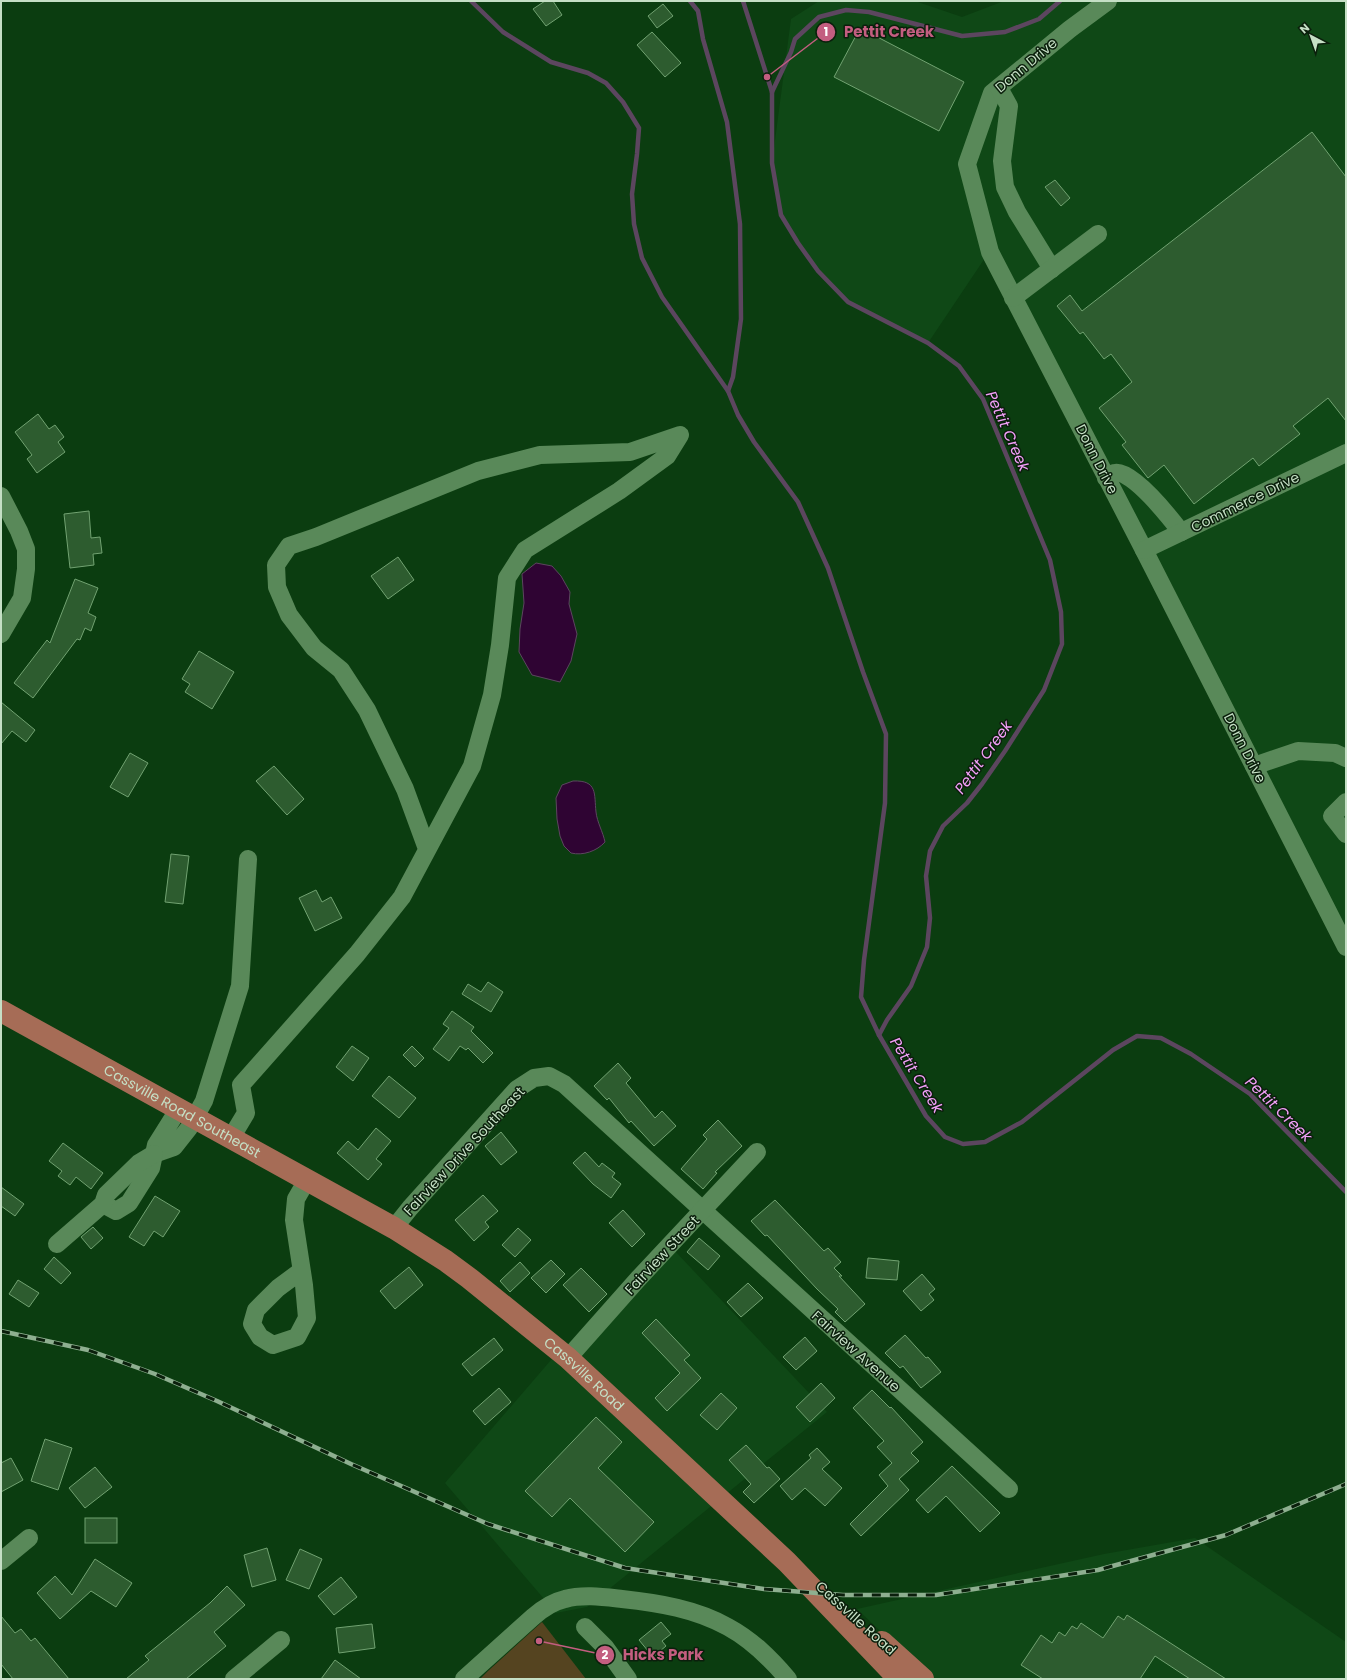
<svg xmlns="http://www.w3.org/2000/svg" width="1347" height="1680" font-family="Poppins,sans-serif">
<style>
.built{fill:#0f4816}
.green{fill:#554420}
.water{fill:#2f0433;stroke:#5c465f}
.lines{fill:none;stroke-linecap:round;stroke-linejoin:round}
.stream{stroke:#5c465f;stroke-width:4.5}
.building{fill:#2d5c2f;stroke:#71a271}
.minor{stroke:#598959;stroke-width:18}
.major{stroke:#a66c56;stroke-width:22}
.rail-casing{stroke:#8eaf90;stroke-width:4.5}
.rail{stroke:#0b1f0c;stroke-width:3;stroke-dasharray:9;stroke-linecap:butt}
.labels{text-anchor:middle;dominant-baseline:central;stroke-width:3;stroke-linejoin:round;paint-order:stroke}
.street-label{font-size:14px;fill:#c5dfc5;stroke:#0b1f0c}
.water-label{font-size:15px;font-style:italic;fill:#f3a0f9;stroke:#0b1f0c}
.leader{fill:none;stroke:#c35e80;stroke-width:1.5}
.callout-dot{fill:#c35e80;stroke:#0b1f0c;stroke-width:1.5}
.mark-label{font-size:12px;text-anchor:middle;font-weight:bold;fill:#fff}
.callout-label{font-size:15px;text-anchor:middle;font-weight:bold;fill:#c35e80;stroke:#0b1f0c;stroke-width:3;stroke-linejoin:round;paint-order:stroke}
</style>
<rect width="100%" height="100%" fill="#0b3d10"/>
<!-- built -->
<g class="built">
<path d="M819,1H915L962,17L1004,1H1346V947L989,252L928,343L848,302L818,271L798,243L781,215L772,163L791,19Z"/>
<path d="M674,1250L827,1412L587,1607L556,1613L445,1483L551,1360Z"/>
<path d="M1195,1538L1346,1642V1679H931L857,1609L1104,1554Z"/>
</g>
<!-- green -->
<path class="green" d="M542,1622L586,1679H480L488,1671Z"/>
<!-- water -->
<g class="water">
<path d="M536,563L552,566L561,576L570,592L569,604L577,634L571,661L560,682L532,675L519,652L520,629L524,603L522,574Z"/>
<path d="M573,781C598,780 594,794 596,812C597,822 603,832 605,842C597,851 583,856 571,853L564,846L560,836L557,819L556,798L562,785Z"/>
</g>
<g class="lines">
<!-- stream -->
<g class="stream">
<path d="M471,1L503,32L551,62L588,73L606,83L623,102L639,128L637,154L632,194L634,224L642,258L662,297L728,391L738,415L754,442L798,502L828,568L863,672L886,734L885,803L864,960L861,997L879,1035L926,1116L945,1137L963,1144L985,1142L1022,1122L1113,1050L1137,1036L1161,1038L1191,1054L1250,1094L1346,1192"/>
<path d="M690,1L698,11L703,39L727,122L740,224L741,319L733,377L728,391"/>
<path d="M743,1L772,92V163L781,215L798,243L818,271L848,302L928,343L959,366L983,399L1050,560L1061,612L1062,644L1044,690L1005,751L982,784L967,803L943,826L930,851L926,876L930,918L927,947L911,986L887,1020L879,1035"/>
<path d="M772,92L791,52L795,39L819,17L846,10L869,12L962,36L1005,32L1039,19L1060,1"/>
</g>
</g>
<!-- building -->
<g class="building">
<path d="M545,1H553L562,15L546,26L533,9Z"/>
<path d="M663,4L673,16L657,28L648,16Z"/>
<path d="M860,28L964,82L939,131L834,77Z"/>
<path d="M652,32L681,63L665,77L637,45Z"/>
<path d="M1312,132L1346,177V421L1328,398L1293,426L1300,434L1259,466L1253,458L1194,504L1164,465L1148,478L1122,445L1126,442L1099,408L1132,382L1111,354L1104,359L1083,332L1080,334L1057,306L1070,295L1082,311Z"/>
<path d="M1055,180L1070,198L1061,206L1045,187Z"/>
<path d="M38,414L49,429L55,425L64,437L58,442L65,452L37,473L27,459L32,455L15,432Z"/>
<path d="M89,511L91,538L100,537L102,553L93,554L94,565L70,568L64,514Z"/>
<path d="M398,557L414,580L388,599L371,576Z"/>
<path d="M75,579L98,588L88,613L96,617L91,631L85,628L80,640L77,639L33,698L14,683L47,640L50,643Z"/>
<path d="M199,651L234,672L212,709L185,692L190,684L182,679Z"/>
<path d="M1,702L35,730L26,742L12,731L1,744Z"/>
<path d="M130,753L148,763L128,797L110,787Z"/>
<path d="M274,766L304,799L287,815L256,781Z"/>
<path d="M171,854L189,856L183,904L165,902Z"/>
<path d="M316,890L322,902L331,897L342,918L315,931L299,898Z"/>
<path d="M488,982L503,992L491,1012L462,994L468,984L481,992Z"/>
<path d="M452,1011L474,1027L471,1031L493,1053L483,1063L468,1048L466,1050L460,1046L449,1061L433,1049L449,1028L443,1024Z"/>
<path d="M352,1046L369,1058L353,1081L336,1067Z"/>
<path d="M412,1046L424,1058L415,1067L403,1055Z"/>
<path d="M618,1063L631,1078L626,1083L655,1118L662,1111L676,1126L654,1146L631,1121L629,1123L609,1098L607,1100L594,1086Z"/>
<path d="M389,1076L416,1098L399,1118L372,1096Z"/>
<path d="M718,1120L742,1146L715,1172L717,1173L703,1189L681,1169L707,1139L703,1135Z"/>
<path d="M376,1128L391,1141L376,1159L382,1164L368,1180L337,1153L348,1141L358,1150Z"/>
<path d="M501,1132L517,1152L501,1165L485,1146Z"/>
<path d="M63,1143L103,1173L91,1189L76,1177L70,1185L58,1176L62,1171L49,1161Z"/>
<path d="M585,1152L599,1167L602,1163L615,1173L612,1177L621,1184L611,1198L593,1184L573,1163Z"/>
<path d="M1,1187L24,1204L15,1216L1,1206Z"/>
<path d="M483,1195L498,1211L485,1222L489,1227L474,1241L455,1220Z"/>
<path d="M155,1196L180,1211L163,1237L154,1231L144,1246L129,1237Z"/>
<path d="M775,1200L824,1251L828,1248L841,1262L834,1268L842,1276H839L865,1304L845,1322L835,1312L838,1309L817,1289L767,1235L765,1236L751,1221Z"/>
<path d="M623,1210L645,1234L632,1247L609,1223Z"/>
<path d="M93,1227L103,1238L91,1249L81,1237Z"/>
<path d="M518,1228L531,1240L515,1257L502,1245Z"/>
<path d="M699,1238L720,1256L708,1270L687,1252Z"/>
<path d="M54,1257L71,1273L61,1284L44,1269Z"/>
<path d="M868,1258L899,1261L897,1280L866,1278Z"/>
<path d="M551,1260L565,1274L546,1293L531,1278Z"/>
<path d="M520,1262L530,1273L510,1292L500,1281Z"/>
<path d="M409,1267L423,1285L395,1309L380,1291Z"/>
<path d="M581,1268L607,1294L589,1312L563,1285Z"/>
<path d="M922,1274L935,1289L929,1294L934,1300L921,1311L903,1291Z"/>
<path d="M18,1280L39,1293L29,1307L9,1294Z"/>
<path d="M748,1283L763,1298L741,1317L727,1302Z"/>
<path d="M656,1319L690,1355L684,1360L701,1378L667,1411L655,1398L680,1373L642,1333Z"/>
<path d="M905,1335L926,1358L928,1357L941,1372L921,1388L903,1366L900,1368L885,1353Z"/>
<path d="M805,1337L817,1351L796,1370L783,1357Z"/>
<path d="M494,1338L503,1350L472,1376L462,1364Z"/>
<path d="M821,1383L835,1398L810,1422L796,1407Z"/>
<path d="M499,1388L511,1402L485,1425L473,1411Z"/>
<path d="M872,1390L890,1408L891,1407L923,1442L911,1453L919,1461L899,1479L909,1490L861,1536L850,1524L888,1486L879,1475L892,1463L877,1447L884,1441L853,1408Z"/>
<path d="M721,1393L737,1408L717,1430L700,1415Z"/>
<path d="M596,1417L622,1442L598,1468L654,1522L625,1552L570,1498L552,1517L525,1491Z"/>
<path d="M45,1439L72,1448L58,1490L31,1481Z"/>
<path d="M746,1445L767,1468L769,1467L780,1479L754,1503L743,1492L751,1484L729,1460Z"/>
<path d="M817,1448L830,1462L822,1469L842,1488L825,1506L805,1488L792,1500L780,1486L811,1458L809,1455Z"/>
<path d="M11,1458L23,1480L1,1492V1463Z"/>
<path d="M952,1466L1000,1513L980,1532L946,1496L928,1513L916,1500Z"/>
<path d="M95,1467L112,1487L85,1508L69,1488Z"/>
<rect x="85" y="1518" width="32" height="25"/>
<path d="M267,1548L276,1580L252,1587L244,1555Z"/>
<path d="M300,1549L322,1559L309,1589L286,1580Z"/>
<path d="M95,1559L132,1583L116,1607L91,1591L60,1619L37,1593L55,1576L72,1595Z"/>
<path d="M341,1577L357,1597L334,1615L318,1596Z"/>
<path d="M227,1586L245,1605L214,1632L226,1646L186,1679H126L149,1660L145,1656L210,1603Z"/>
<path d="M1127,1615L1226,1679H1190L1155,1656L1140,1679H1043L1021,1665L1041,1635L1052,1643L1059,1632L1065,1636L1072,1626L1077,1629L1081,1623L1103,1638L1118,1616L1124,1620Z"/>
<path d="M1,1616L15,1633L21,1629L31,1641L35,1638L69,1679H13L1,1664Z"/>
<path d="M661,1622L671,1634L662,1641L666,1646L653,1657L639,1640Z"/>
<path d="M372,1624L375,1648L339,1653L336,1628Z"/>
<path d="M335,1660L361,1679H321Z"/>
</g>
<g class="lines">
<!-- minor -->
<g class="minor">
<path d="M1108,1L1070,29L992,93L967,164L990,252L1144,550L1346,947"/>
<path d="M999,88L1009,106L1002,161L1005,187L1017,212L1052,269"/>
<path d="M1013,298L1098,234"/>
<path d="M1106,478C1109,476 1112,473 1115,473C1132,469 1171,519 1181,532"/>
<path d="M1,496L19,531L26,549V569L22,598L1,634"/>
<path d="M1144,550L1346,453"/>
<path d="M1254,766L1298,751L1335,753L1346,758"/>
<path d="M1346,802L1332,816L1346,834"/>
<path d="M178,1110L156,1145L154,1154L174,1147L189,1128L204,1101L240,986L248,859"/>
<path d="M231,1138L246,1113L241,1085L357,954L402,897L472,766L492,695L500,645L507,578L525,550L619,491L667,456L680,435L630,452L540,455L478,471L316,537L289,546L276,565L277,587L289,615L314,648L341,670L367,710L405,789L427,849"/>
<path d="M103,1204L116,1211L129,1203L151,1168L154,1154"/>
<path d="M394,1228L410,1208L517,1089L534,1078L549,1076L564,1084L1009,1489"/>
<path d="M57,1244L103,1204L106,1195L139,1163L154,1154"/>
<path d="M301,1271L278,1288L256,1310L252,1324L260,1337L273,1345L297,1337L307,1318L304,1285L294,1220L296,1199L307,1180"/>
<path d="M568,1358L638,1279L757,1152"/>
<path d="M1,1561L29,1538"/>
<path d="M585,1627L605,1647L628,1679"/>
<path d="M234,1679L281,1640"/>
<path d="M464,1679L533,1617C542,1609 552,1602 565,1599C583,1594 604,1597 622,1599C659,1603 696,1609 728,1627C752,1640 770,1658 788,1679"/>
</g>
<!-- major -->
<g class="major">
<path id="s1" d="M1,1011L394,1228L446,1261L469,1278L568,1358L787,1562L899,1679"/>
<path d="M882,1642L923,1679"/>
</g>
<!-- rail casing -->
<g class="rail-casing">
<path id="rail" d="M1,1331L88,1350L155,1374L217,1401L351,1464L488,1524L625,1568L764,1589L843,1595H936L1098,1570L1226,1535L1346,1484"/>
</g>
<!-- rail -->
<use href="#rail" class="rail"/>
</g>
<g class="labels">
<!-- street labels -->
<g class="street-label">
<text transform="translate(1026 65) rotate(-40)">Donn Drive</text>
<text transform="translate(1097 459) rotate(63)">Donn Drive</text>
<text transform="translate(1245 502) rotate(-26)">Commerce Drive</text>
<text transform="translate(1245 748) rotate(63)">Donn Drive</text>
<text stroke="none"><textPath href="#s1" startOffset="207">Cassville Road Southeast</textPath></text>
<text transform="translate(464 1151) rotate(-47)">Fairview Drive Southeast</text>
<text transform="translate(662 1255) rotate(-47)">Fairview Street</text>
<text transform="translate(856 1351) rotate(42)">Fairview Avenue</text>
<text stroke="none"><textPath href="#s1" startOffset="689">Cassville Road</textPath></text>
<text transform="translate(856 1618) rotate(42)">Cassville Road</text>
</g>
<!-- water labels -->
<g class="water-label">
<text transform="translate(1008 431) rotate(66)">Pettit Creek</text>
<text transform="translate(983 757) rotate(-54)">Pettit Creek</text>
<text transform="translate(917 1075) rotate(58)">Pettit Creek</text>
<text transform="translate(1279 1109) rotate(44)">Pettit Creek</text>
</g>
</g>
<!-- callouts -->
<path class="leader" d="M767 77L826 32M539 1641L605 1655"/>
<g class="callout-dot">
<circle cx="767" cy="77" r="4"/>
<circle cx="539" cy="1641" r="4"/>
<circle cx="826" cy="32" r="10"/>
<circle cx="605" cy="1655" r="10"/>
</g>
<g class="mark-label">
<text x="826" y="36">1</text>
<text x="605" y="1659">2</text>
</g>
<g class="callout-label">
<text x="889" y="37">Pettit Creek</text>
<text x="663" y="1660">Hicks Park</text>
</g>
<!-- border -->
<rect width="1347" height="1680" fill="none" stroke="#c5dfc5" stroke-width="4"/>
<!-- north arrow -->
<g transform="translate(1311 36) rotate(319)" stroke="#0b1f0c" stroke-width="3" paint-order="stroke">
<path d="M0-3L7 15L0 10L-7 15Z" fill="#c5dfc5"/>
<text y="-6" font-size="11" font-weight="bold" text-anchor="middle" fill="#c5dfc5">N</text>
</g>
</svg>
